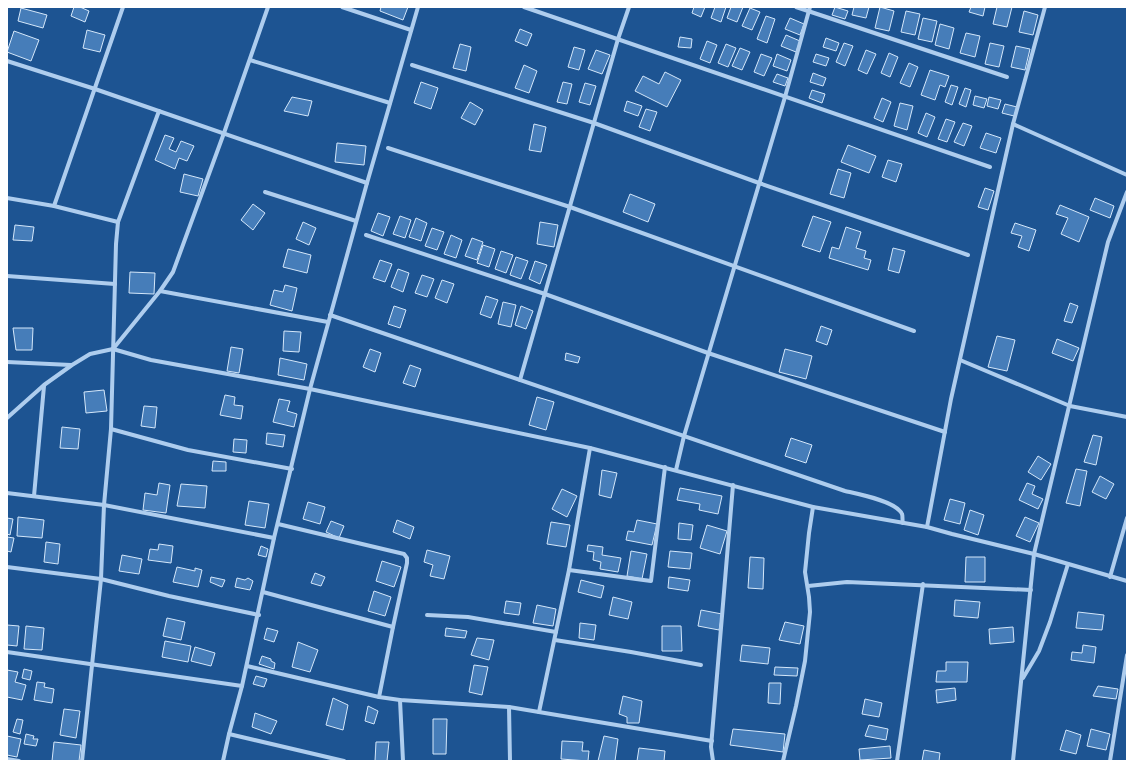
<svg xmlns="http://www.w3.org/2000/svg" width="1134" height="768" font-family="'Public Sans',sans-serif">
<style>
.building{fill:#467db9;stroke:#d4e7fa}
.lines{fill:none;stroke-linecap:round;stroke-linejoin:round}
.street{stroke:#aecdee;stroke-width:4}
</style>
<rect width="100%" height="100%" fill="#1d5492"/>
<!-- building -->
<g class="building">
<path d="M74,7H80L89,11L85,22L71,16Z"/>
<path d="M381,7H408L403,20L380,11Z"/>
<path d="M694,7H705L701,17L692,13Z"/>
<path d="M715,7H726L721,22L711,18Z"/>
<path d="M731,7H743L737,22L727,18Z"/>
<path d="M835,7L848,11L845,19L832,15Z"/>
<path d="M854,7H869L866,18L852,15Z"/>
<path d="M880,7L894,11L889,31L875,28Z"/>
<path d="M971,7H985L983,16L969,12Z"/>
<path d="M997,7H1012L1007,27L993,24Z"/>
<path d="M21,8L47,15L43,28L18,21Z"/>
<path d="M750,8L760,12L752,30L742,26Z"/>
<path d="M906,11L920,14L915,35L901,32Z"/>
<path d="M1024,11L1038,15L1033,35L1019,32Z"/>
<path d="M766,16L775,19L767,43L757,39Z"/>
<path d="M790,18L804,24L800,35L785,29Z"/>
<path d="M923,18L937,21L932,42L918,39Z"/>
<path d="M940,24L954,28L949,49L935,45Z"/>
<path d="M520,29L532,34L527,46L515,41Z"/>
<path d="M87,30L105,35L100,52L83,48Z"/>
<path d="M14,31L39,40L31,61L7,52Z"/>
<path d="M966,33L980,36L975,57L960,53Z"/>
<path d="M786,35L800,41L796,52L781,46Z"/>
<path d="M680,37L692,39L691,48L678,47Z"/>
<path d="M826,38L839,43L836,51L823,47Z"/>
<path d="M707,41L717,45L710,63L700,59Z"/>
<path d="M844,43L853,46L845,66L836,62Z"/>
<path d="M990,43L1004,46L999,67L985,64Z"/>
<path d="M460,44L471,47L466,71L453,68Z"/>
<path d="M726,44L736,48L728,67L718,63Z"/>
<path d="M1016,46L1030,49L1025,70L1011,67Z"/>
<path d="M574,47L585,50L579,70L568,67Z"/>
<path d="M740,48L750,52L742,70L732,66Z"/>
<path d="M596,50L610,55L602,74L588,69Z"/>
<path d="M866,50L876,54L867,74L858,70Z"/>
<path d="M889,53L898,57L890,77L881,73Z"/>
<path d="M761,54L772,58L764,76L754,72Z"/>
<path d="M777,54L791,60L787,71L773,66Z"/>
<path d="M816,54L829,58L826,66L813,62Z"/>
<path d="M909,63L918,67L910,87L900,83Z"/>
<path d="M524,65L537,71L529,93L515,88Z"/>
<path d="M930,70L949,76L945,87L940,85L935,100L921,95Z"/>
<path d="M665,72L681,80L667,107L635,91L643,76L659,84Z"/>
<path d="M813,73L826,78L823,86L810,82Z"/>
<path d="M777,74L788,78L785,86L773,82Z"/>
<path d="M421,82L438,88L431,109L414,103Z"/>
<path d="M563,82L572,84L567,104L557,102Z"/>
<path d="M585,83L596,86L590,105L579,102Z"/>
<path d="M951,85L958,87L952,105L945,102Z"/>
<path d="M965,88L971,90L966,107L959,104Z"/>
<path d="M812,90L825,94L822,103L809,98Z"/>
<path d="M975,96L987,99L984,108L973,105Z"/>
<path d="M292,97L312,101L308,116L284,111Z"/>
<path d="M989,97L1001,100L998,109L987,106Z"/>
<path d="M882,98L891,102L883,122L874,118Z"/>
<path d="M627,101L642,106L638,116L624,111Z"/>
<path d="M470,102L483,110L475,125L461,118Z"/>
<path d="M900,103L913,106L907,130L894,126Z"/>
<path d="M1005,104L1017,107L1014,116L1002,113Z"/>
<path d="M646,109L657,112L650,131L639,127Z"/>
<path d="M926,113L935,117L927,137L918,133Z"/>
<path d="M946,119L955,122L947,142L938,139Z"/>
<path d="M963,123L972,126L964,146L954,142Z"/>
<path d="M534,124L546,127L541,152L529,150Z"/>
<path d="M986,133L1001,138L996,153L980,148Z"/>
<path d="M165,135L174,138L169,149L176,152L181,141L194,146L187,161L179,158L175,169L155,160Z"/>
<path d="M337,143L366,146L364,165L335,162Z"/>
<path d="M848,145L876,156L869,173L841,162Z"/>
<path d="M888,160L902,164L896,182L882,177Z"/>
<path d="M838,169L851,173L844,198L830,194Z"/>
<path d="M184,174L203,179L198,196L180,192Z"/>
<path d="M985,188L994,191L988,210L978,207Z"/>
<path d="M630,194L655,204L648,222L623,212Z"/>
<path d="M1095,198L1114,206L1110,218L1090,210Z"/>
<path d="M253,204L265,213L253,230L241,220Z"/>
<path d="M1060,205L1089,217L1079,242L1061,234L1068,218L1056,214Z"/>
<path d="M378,213L390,217L383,236L371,231Z"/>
<path d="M400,216L411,220L405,238L393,234Z"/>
<path d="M813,216L831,222L820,252L802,246Z"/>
<path d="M416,218L427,223L421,241L409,237Z"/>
<path d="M303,222L316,228L309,245L296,239Z"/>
<path d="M540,222L558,225L554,247L537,244Z"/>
<path d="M1015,223L1036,230L1029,251L1018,247L1022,236L1011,233Z"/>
<path d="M15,225L34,227L32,241L13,240Z"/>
<path d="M846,227L861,232L856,248L866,251L864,258L871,260L868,270L829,258L832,247L839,249Z"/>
<path d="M432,228L444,232L437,250L425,246Z"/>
<path d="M451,235L462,240L456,258L444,254Z"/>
<path d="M472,238L483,242L477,260L465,256Z"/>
<path d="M483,245L495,249L489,267L477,263Z"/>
<path d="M893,248L905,251L899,273L888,270Z"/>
<path d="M288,249L311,255L307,273L283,267Z"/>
<path d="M501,251L513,255L506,273L495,269Z"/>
<path d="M516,257L528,261L521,279L510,275Z"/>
<path d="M380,260L392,264L385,282L373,278Z"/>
<path d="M535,261L547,265L540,284L529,279Z"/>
<path d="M398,269L409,273L403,292L391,287Z"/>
<path d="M130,272L155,273L154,294L129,293Z"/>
<path d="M422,275L434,279L427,297L415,293Z"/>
<path d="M442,280L454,284L447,303L435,298Z"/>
<path d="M285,285L297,288L292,311L270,305L274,290L283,292Z"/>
<path d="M486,296L498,300L491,318L480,314Z"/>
<path d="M503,302L516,305L511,327L498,324Z"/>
<path d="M1070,303L1078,306L1072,323L1064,321Z"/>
<path d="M394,306L406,310L400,328L388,324Z"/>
<path d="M521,306L533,311L526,329L515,325Z"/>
<path d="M821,326L832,330L827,345L816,341Z"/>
<path d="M13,328H33L32,350H16Z"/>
<path d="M284,331L301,332L299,352L283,351Z"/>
<path d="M997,336L1015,340L1007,371L988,367Z"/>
<path d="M1057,339L1079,348L1073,361L1052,353Z"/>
<path d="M231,347L243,349L239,373L227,371Z"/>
<path d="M370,349L381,353L375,372L363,367Z"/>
<path d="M785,349L812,356L806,379L779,372Z"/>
<path d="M566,353L580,357L578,363L565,360Z"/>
<path d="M280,358L307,364L304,380L278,375Z"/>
<path d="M410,365L421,369L415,387L403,383Z"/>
<path d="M104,390L107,411L86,413L84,392Z"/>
<path d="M225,395L235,397L234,405L243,406L241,419L220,415Z"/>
<path d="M537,397L554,402L546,430L529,425Z"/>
<path d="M279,399L290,401L287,411L297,414L294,427L273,422Z"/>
<path d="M144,406L157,407L155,428L141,426Z"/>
<path d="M62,427L80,429L78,449L60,448Z"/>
<path d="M267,433L285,435L283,447L266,444Z"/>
<path d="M1093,435L1102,437L1096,465L1084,462Z"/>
<path d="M791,438L812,445L806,463L785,456Z"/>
<path d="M234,439L247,440L246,453L233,452Z"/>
<path d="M1038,456L1051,464L1041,480L1028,472Z"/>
<path d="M213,461L226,462V471H212Z"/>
<path d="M1076,469L1087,471L1080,506L1066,503Z"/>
<path d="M602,470L617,473L611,498L599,495Z"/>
<path d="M1100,476L1114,484L1106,499L1092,492Z"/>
<path d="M159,483L170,485L166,513L143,510L145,493L157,495Z"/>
<path d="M1027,483L1035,486L1032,494L1043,499L1038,509L1019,500Z"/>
<path d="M181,484L207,486L205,508L177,506Z"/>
<path d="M680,488L722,496L718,514L699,510L700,504L677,500Z"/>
<path d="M562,489L577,496L567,517L552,509Z"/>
<path d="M950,499L965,503L960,524L944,520Z"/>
<path d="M249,501L269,504L265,528L245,525Z"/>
<path d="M308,502L325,507L320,524L303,519Z"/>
<path d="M970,510L984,515L978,535L964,530Z"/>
<path d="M18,517L44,520L42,538L17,536Z"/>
<path d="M1025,517L1039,523L1030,542L1016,536Z"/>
<path d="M7,518L13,519L10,535L7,534Z"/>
<path d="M397,520L414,527L410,539L393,532Z"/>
<path d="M637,520L657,524L652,545L626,540L628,531L634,532Z"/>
<path d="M331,521L344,526L339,538L326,532Z"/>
<path d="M551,522L570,525L566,547L547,544Z"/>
<path d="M679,523L693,525L691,540L678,539Z"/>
<path d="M707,525L727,531L720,554L700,548Z"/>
<path d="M7,537L14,538L11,552L7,551Z"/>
<path d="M46,542L60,544L58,564L44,562Z"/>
<path d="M159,544L173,546L171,563L148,560L150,549L158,550Z"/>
<path d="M588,545L603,547L602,555L621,558L618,572L600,569L601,562L593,560L594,552L587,551Z"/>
<path d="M261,546L268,549L266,557L258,555Z"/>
<path d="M427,550L450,556L444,579L430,576L433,565L424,562Z"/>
<path d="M631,551L647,554L642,579L627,576Z"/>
<path d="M670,551L692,553L690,569L668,567Z"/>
<path d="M122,555L142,559L139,574L119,571Z"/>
<path d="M750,557L764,558L763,589L748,588Z"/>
<path d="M966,557H985V582H965Z"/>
<path d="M382,561L401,567L394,587L376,581Z"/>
<path d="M177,567L195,571V568L202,570L198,587L173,582Z"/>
<path d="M315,573L325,577L321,586L311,583Z"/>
<path d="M211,577L225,580L222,587L210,582Z"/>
<path d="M669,577L690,580L688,591L668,588Z"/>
<path d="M237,578L245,580L248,578L253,581L250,590L235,587Z"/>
<path d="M581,580L604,586L601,598L578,592Z"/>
<path d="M374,591L391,597L385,616L368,611Z"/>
<path d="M613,597L632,602L628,619L609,615Z"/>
<path d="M955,600L980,602L978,618L954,616Z"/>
<path d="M506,601L521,603L519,615L504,613Z"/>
<path d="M537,605L556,609L553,626L533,623Z"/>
<path d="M701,610L722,614L719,630L698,626Z"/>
<path d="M1078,612L1104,615L1102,630L1076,628Z"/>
<path d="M167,618L185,622L181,640L163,636Z"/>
<path d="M785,622L804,626L800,644L779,640Z"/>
<path d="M580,623L596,625L594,640L579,638Z"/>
<path d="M7,625L19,626L17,646L7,645Z"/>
<path d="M26,626L44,628L42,650L24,649Z"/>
<path d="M662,626H681L682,651H662Z"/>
<path d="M1013,627L1014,642L990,644L989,629Z"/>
<path d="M267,628L278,631L274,642L264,639Z"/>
<path d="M446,628L467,631L465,638L445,636Z"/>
<path d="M477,638L494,640L489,660L471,655Z"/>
<path d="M165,641L191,646L188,662L162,657Z"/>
<path d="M298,642L318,650L310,672L292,667Z"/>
<path d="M742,645L770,648L768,664L740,661Z"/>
<path d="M1083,645L1096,647L1094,663L1071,660L1072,652L1082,653Z"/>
<path d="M195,647L215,653L211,666L191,661Z"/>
<path d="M262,656L271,659V661L275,663L274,669L259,664Z"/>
<path d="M946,662H968L967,682H936L937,671H946Z"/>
<path d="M474,665L488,667L482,695L469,692Z"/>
<path d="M775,667L798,668L797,676L774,675Z"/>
<path d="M24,669L32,671L30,680L22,678Z"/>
<path d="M7,670L18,672L15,682L26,685L22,700L7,697Z"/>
<path d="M256,676L267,679L264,687L253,684Z"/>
<path d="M37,682L45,683L44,687L54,689L52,703L34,700Z"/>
<path d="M769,683H781L780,704L768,703Z"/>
<path d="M1098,686L1118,689L1116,699L1093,696Z"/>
<path d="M955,688L956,700L937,703L936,690Z"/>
<path d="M623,696L642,701L639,723H627V717L619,714Z"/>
<path d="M333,698L348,705L343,730L326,725Z"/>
<path d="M865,699L882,703L879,717L862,714Z"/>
<path d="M368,706L378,711L374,724L365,721Z"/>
<path d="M64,709L80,711L76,738L60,735Z"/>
<path d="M255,713L277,721L271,734L252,727Z"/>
<path d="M17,719L23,720L20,734L13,732Z"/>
<path d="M433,719H447L446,754H433Z"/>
<path d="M869,725L888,729L886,740L865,736Z"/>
<path d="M733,729L785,734L783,752L730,745Z"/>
<path d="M1091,729L1110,734L1106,750L1087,746Z"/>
<path d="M1066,730L1081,735L1076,754L1060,750Z"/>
<path d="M26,734L34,736L33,739H38L36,746L24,744Z"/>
<path d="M7,736L21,739L17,757L7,755Z"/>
<path d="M604,736L618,739L615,761H598Z"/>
<path d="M562,741L583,742L582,751H589L588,761L561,759Z"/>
<path d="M54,742L81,745L79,761H52Z"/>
<path d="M376,742H389L387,761H375Z"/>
<path d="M890,746L891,758L860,760L859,749Z"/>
<path d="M639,748L665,751L664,761H637Z"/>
<path d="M924,750L940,753L939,761H922Z"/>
</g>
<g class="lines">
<!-- street -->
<g class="street">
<path d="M342,7L411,30"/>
<path d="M524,7L990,167"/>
<path d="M796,7L1007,77"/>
<path d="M250,60L390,103"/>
<path d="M7,61L95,89L367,183"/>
<path d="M412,65L594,123L759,183L968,255"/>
<path d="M1013,124L1127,175"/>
<path d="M388,148L570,207L914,331"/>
<path d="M265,192L356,221"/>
<path d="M7,198L54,206L123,7"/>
<path d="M54,206L118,222"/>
<path d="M366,235L545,294L708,353L945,432"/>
<path d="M7,276L115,284"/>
<path d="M160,291L328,322"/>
<path d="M330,315L845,491C858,494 896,501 902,514C903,516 902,521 903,523"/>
<path d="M113,349L151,360L310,389L590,448L813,507L927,527L952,534L1034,554L1127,581"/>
<path d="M960,360L1070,406L1127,417"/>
<path d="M7,362L71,365"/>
<path d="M520,380L618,39L629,7"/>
<path d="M7,418L44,385L72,365L90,354L113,349L160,291L173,272L224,133L268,7"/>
<path d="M111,429L188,450L292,469"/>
<path d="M676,470L684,436L785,97L810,7"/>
<path d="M7,493L104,505L274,538"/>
<path d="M34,496L44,386"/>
<path d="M278,524L404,554L407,558V563L393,627L379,697L400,700L509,707L712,741"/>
<path d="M927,527L951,399L1013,124L1045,7"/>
<path d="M7,567L101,579L169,596L259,615"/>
<path d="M569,570L651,581L665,467"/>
<path d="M1110,577L1127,518"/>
<path d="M808,586L847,582L1031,590"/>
<path d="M263,592L393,627"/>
<path d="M427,615L468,617L556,632"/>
<path d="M555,640L631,652L701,665"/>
<path d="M7,652L242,686"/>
<path d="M247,666L379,697"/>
<path d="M1023,678L1039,651L1050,622L1068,564"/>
<path d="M400,700L403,761"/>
<path d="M509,707L510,761"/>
<path d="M539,712L569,570L590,448"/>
<path d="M7,759L19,761"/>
<path d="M82,761L101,579L104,505L111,429L116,244L118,222L159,111"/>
<path d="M223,761L229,734"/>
<path d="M344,761L229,734L242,686L274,538L310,389L367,183L418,7"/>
<path d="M713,761L711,747L733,485"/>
<path d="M783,761L796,706L805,661L810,612L809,597L805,572L809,533L813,507"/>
<path d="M897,761L923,584"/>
<path d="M1013,761L1034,554L1108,242L1127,192"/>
<path d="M1110,761L1127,655"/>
</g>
</g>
<!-- border -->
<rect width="1134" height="768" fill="none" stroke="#ffffff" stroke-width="16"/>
</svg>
